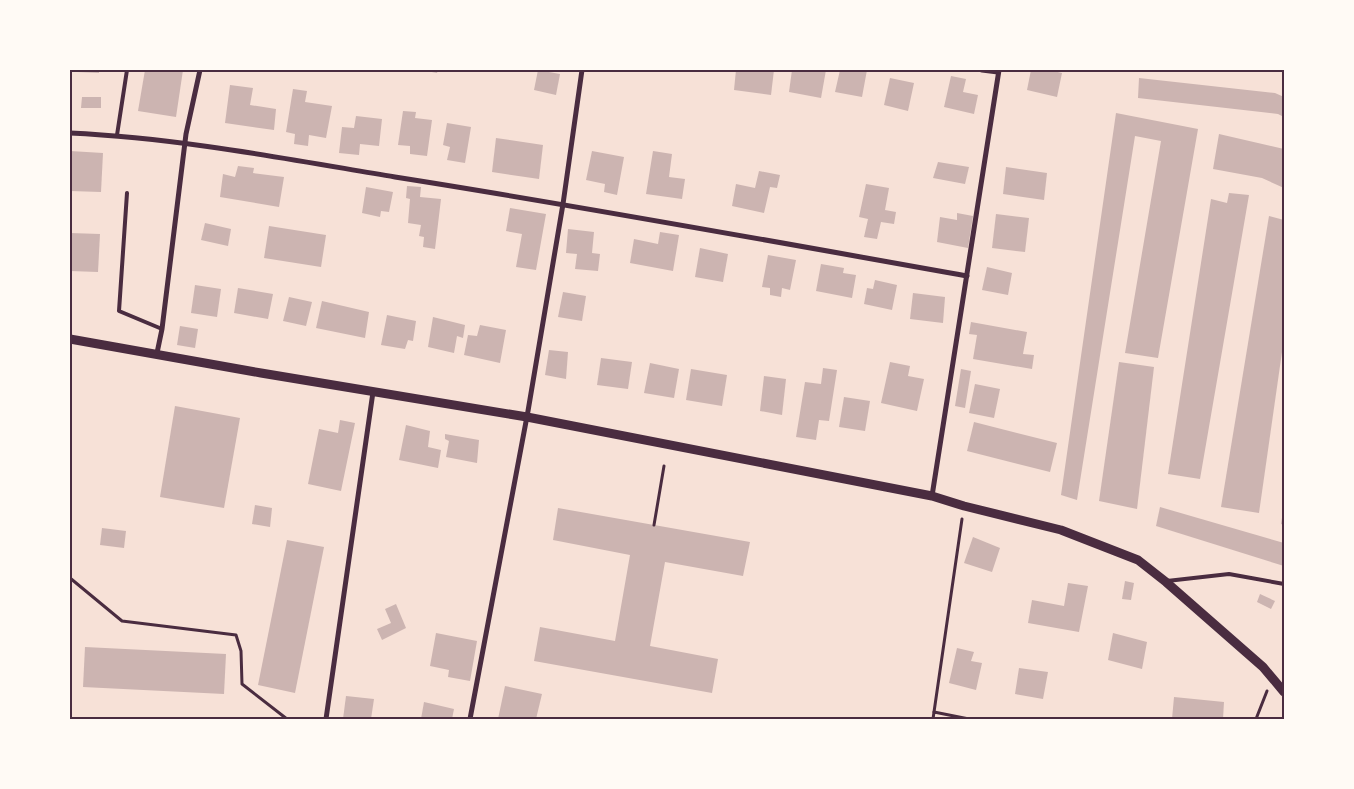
<svg xmlns="http://www.w3.org/2000/svg" width="1354" height="789" font-family="Barlow,sans-serif">
<style>
.building{fill:#ccb4b1}
.lines{fill:none;stroke-linecap:round;stroke-linejoin:round}
.path{stroke:#4a2c40;stroke-width:3}
.service{stroke:#4a2c40;stroke-width:4}
.minor{stroke:#4a2c40;stroke-width:5}
.tertiary{stroke:#4a2c40;stroke-width:9}
.neatline{fill:none;stroke:#4a2c40;stroke-width:2}
</style>
<rect width="100%" height="100%" fill="#f7e1d7"/>
<!-- building -->
<g class="building">
<path d="M77,70H99V73L77,72Z"/>
<path d="M145,70H183L176,117L138,111Z"/>
<path d="M421,70H438L437,73Z"/>
<path d="M538,70L560,74L556,95L534,90Z"/>
<path d="M736,70H774L771,95L734,90Z"/>
<path d="M792,70H826L821,98L789,92Z"/>
<path d="M840,70L857,71L867,70L862,97L835,92Z"/>
<path d="M1031,70H1049L1062,73L1057,97L1027,90Z"/>
<path d="M951,76L966,79L963,92L978,95L974,114L944,107Z"/>
<path d="M890,78L914,83L908,111L884,105Z"/>
<path d="M1139,78L1275,93L1284,97V117L1278,114L1138,98Z"/>
<path d="M230,85L253,88L250,105L276,109L274,130L225,123Z"/>
<path d="M293,89L307,91L305,102L332,106L326,138L309,135L308,146L294,144L295,134L286,132Z"/>
<path d="M82,97H101V108H81Z"/>
<path d="M403,111L416,112L415,118L432,120L427,156L410,154V146L398,145Z"/>
<path d="M1116,113L1198,129L1158,358L1125,353L1161,141L1135,136L1077,500L1061,495Z"/>
<path d="M356,116L382,119L379,146L360,144L359,155L339,153L342,127L354,128Z"/>
<path d="M447,123L471,127L465,163L447,160L450,147L443,145Z"/>
<path d="M1219,134L1284,149V188L1262,178L1213,169Z"/>
<path d="M496,138L543,145L539,179L492,172Z"/>
<path d="M70,151L103,153L101,192L70,191Z"/>
<path d="M592,151L624,157L617,195L604,192L605,184L586,180Z"/>
<path d="M653,151L672,154L669,177L685,179L682,199L646,194Z"/>
<path d="M938,162L969,167L965,184L933,178Z"/>
<path d="M238,166L254,168L253,173L284,177L279,207L220,197L223,174L235,177Z"/>
<path d="M1006,167L1047,173L1044,200L1003,194Z"/>
<path d="M759,171L780,175L777,188L770,187L764,213L732,206L736,184L755,188Z"/>
<path d="M866,184L889,188L885,210L896,212L894,224L881,222L877,239L864,237L868,219L859,217Z"/>
<path d="M407,186L421,187L420,197L441,199L435,249L423,247L424,237L419,236L421,225L408,223L410,199L406,198Z"/>
<path d="M366,187L393,192L389,212L381,211L380,217L362,213Z"/>
<path d="M1229,193L1249,195L1200,479L1168,474L1211,199L1227,203Z"/>
<path d="M510,208L546,214L536,270L516,267L522,234L506,231Z"/>
<path d="M957,213L973,216L968,248L937,242L940,217L957,220Z"/>
<path d="M996,214L1029,218L1025,252L992,248Z"/>
<path d="M1269,216L1284,220V338L1259,513L1221,507Z"/>
<path d="M205,223L231,229L228,246L201,240Z"/>
<path d="M269,226L326,235L321,267L264,258Z"/>
<path d="M568,229L594,232L592,253L600,254L598,271L575,269L577,254L566,253Z"/>
<path d="M660,232L679,235L673,271L630,263L634,239L658,244Z"/>
<path d="M70,233L100,234L98,272L70,271Z"/>
<path d="M700,248L728,254L723,282L695,277Z"/>
<path d="M768,255L796,260L790,290L782,288L781,297L770,295V288L762,287Z"/>
<path d="M821,264L844,268L843,273L856,275L852,298L816,291Z"/>
<path d="M987,267L1012,273L1008,295L982,290Z"/>
<path d="M875,280L897,285L892,310L864,304L867,288L873,289Z"/>
<path d="M195,285L221,289L217,317L191,313Z"/>
<path d="M238,288L273,294L268,319L234,313Z"/>
<path d="M563,292L586,296L582,321L558,317Z"/>
<path d="M913,293L945,297L943,323L910,319Z"/>
<path d="M289,297L312,302L306,326L283,321Z"/>
<path d="M322,301L369,312L365,338L316,328Z"/>
<path d="M387,315L416,321L413,341L408,340L405,349L381,345Z"/>
<path d="M433,317L465,325L463,338L457,336L454,353L428,347Z"/>
<path d="M971,322L1027,332L1023,354L1034,355L1032,369L973,359L977,335L969,334Z"/>
<path d="M480,325L506,330L500,363L464,355L468,335L477,336Z"/>
<path d="M180,326L198,329L195,348L177,345Z"/>
<path d="M549,350L568,352L566,379L545,375Z"/>
<path d="M601,358L632,362L628,389L597,385Z"/>
<path d="M890,362L910,366L908,376L924,379L917,411L881,403Z"/>
<path d="M1119,362L1154,367L1137,509L1099,501Z"/>
<path d="M650,363L679,369L674,398L644,393Z"/>
<path d="M823,368L837,370L829,421L819,420L816,440L796,437L805,382L821,384Z"/>
<path d="M691,369L727,375L722,406L686,400Z"/>
<path d="M961,369L971,371L965,408L955,406Z"/>
<path d="M764,376L786,379L782,415L760,411Z"/>
<path d="M975,384L1000,389L994,418L969,413Z"/>
<path d="M844,397L870,401L865,431L839,427Z"/>
<path d="M175,406L240,418L224,508L160,497Z"/>
<path d="M340,420L355,423L341,491L308,484L319,429L338,433Z"/>
<path d="M974,422L1057,443L1050,472L967,451Z"/>
<path d="M406,425L430,431L428,447L441,450L438,468L399,460Z"/>
<path d="M445,434L479,440L477,463L446,457L449,441L445,439Z"/>
<path d="M255,505L272,508L270,527L252,524Z"/>
<path d="M1160,507L1284,543V566L1156,526Z"/>
<path d="M558,508L750,542L743,576L665,562L650,646L718,659L712,693L534,661L540,627L615,641L630,555L553,540Z"/>
<path d="M1283,512H1284V525L1281,524Z"/>
<path d="M102,528L126,531L124,548L100,545Z"/>
<path d="M973,537L1000,548L992,572L964,563Z"/>
<path d="M287,540L324,547L295,693L258,685Z"/>
<path d="M1125,581L1134,583L1131,600L1122,599Z"/>
<path d="M1068,583L1088,586L1079,632L1028,623L1032,600L1064,606Z"/>
<path d="M1260,594L1275,601L1271,609L1257,602Z"/>
<path d="M396,604L406,628L382,640L377,629L391,623L385,609Z"/>
<path d="M436,633L477,641L470,681L448,677L449,670L430,666Z"/>
<path d="M1113,633L1147,642L1142,669L1108,660Z"/>
<path d="M85,647L226,654L224,694L83,687Z"/>
<path d="M957,648L974,652L971,661L982,663L976,690L949,683Z"/>
<path d="M1019,668L1048,672L1043,699L1015,694Z"/>
<path d="M505,686L542,694L536,719H498Z"/>
<path d="M346,696L374,699L371,719H343Z"/>
<path d="M1174,697L1224,702L1223,719H1172Z"/>
<path d="M424,702L454,709L452,719H421Z"/>
</g>
<g class="lines">
<!-- path -->
<g class="path">
<path d="M654,525L664,466"/>
<path d="M70,578L122,621L236,635L241,651L242,684L287,719"/>
<path d="M934,712L962,519"/>
<path d="M933,719L934,712L969,719"/>
<path d="M1256,719L1267,691"/>
</g>
<!-- service -->
<g class="service">
<path d="M117,135L127,70"/>
<path d="M127,193L119,311L162,329"/>
<path d="M1167,581L1229,574L1284,584"/>
</g>
<!-- minor -->
<g class="minor">
<path d="M982,70L998,72"/>
<path d="M70,133C179,138 287,159 395,177C586,207 776,242 967,276"/>
<path d="M157,353L162,329L186,134L200,70"/>
<path d="M932,496L999,70"/>
<path d="M326,719L373,392"/>
<path d="M470,719L528,411L563,204L582,70"/>
</g>
<!-- tertiary -->
<path class="tertiary" d="M70,339L261,373L527,417L932,496L964,506L1061,530L1138,560L1166,582L1263,667L1284,692"/>
</g>
<!-- border -->
<rect width="1354" height="789" fill="none" stroke="#fffaf5" stroke-width="142"/>
<rect x="71" y="71" width="1212" height="647" class="neatline"/>
</svg>
